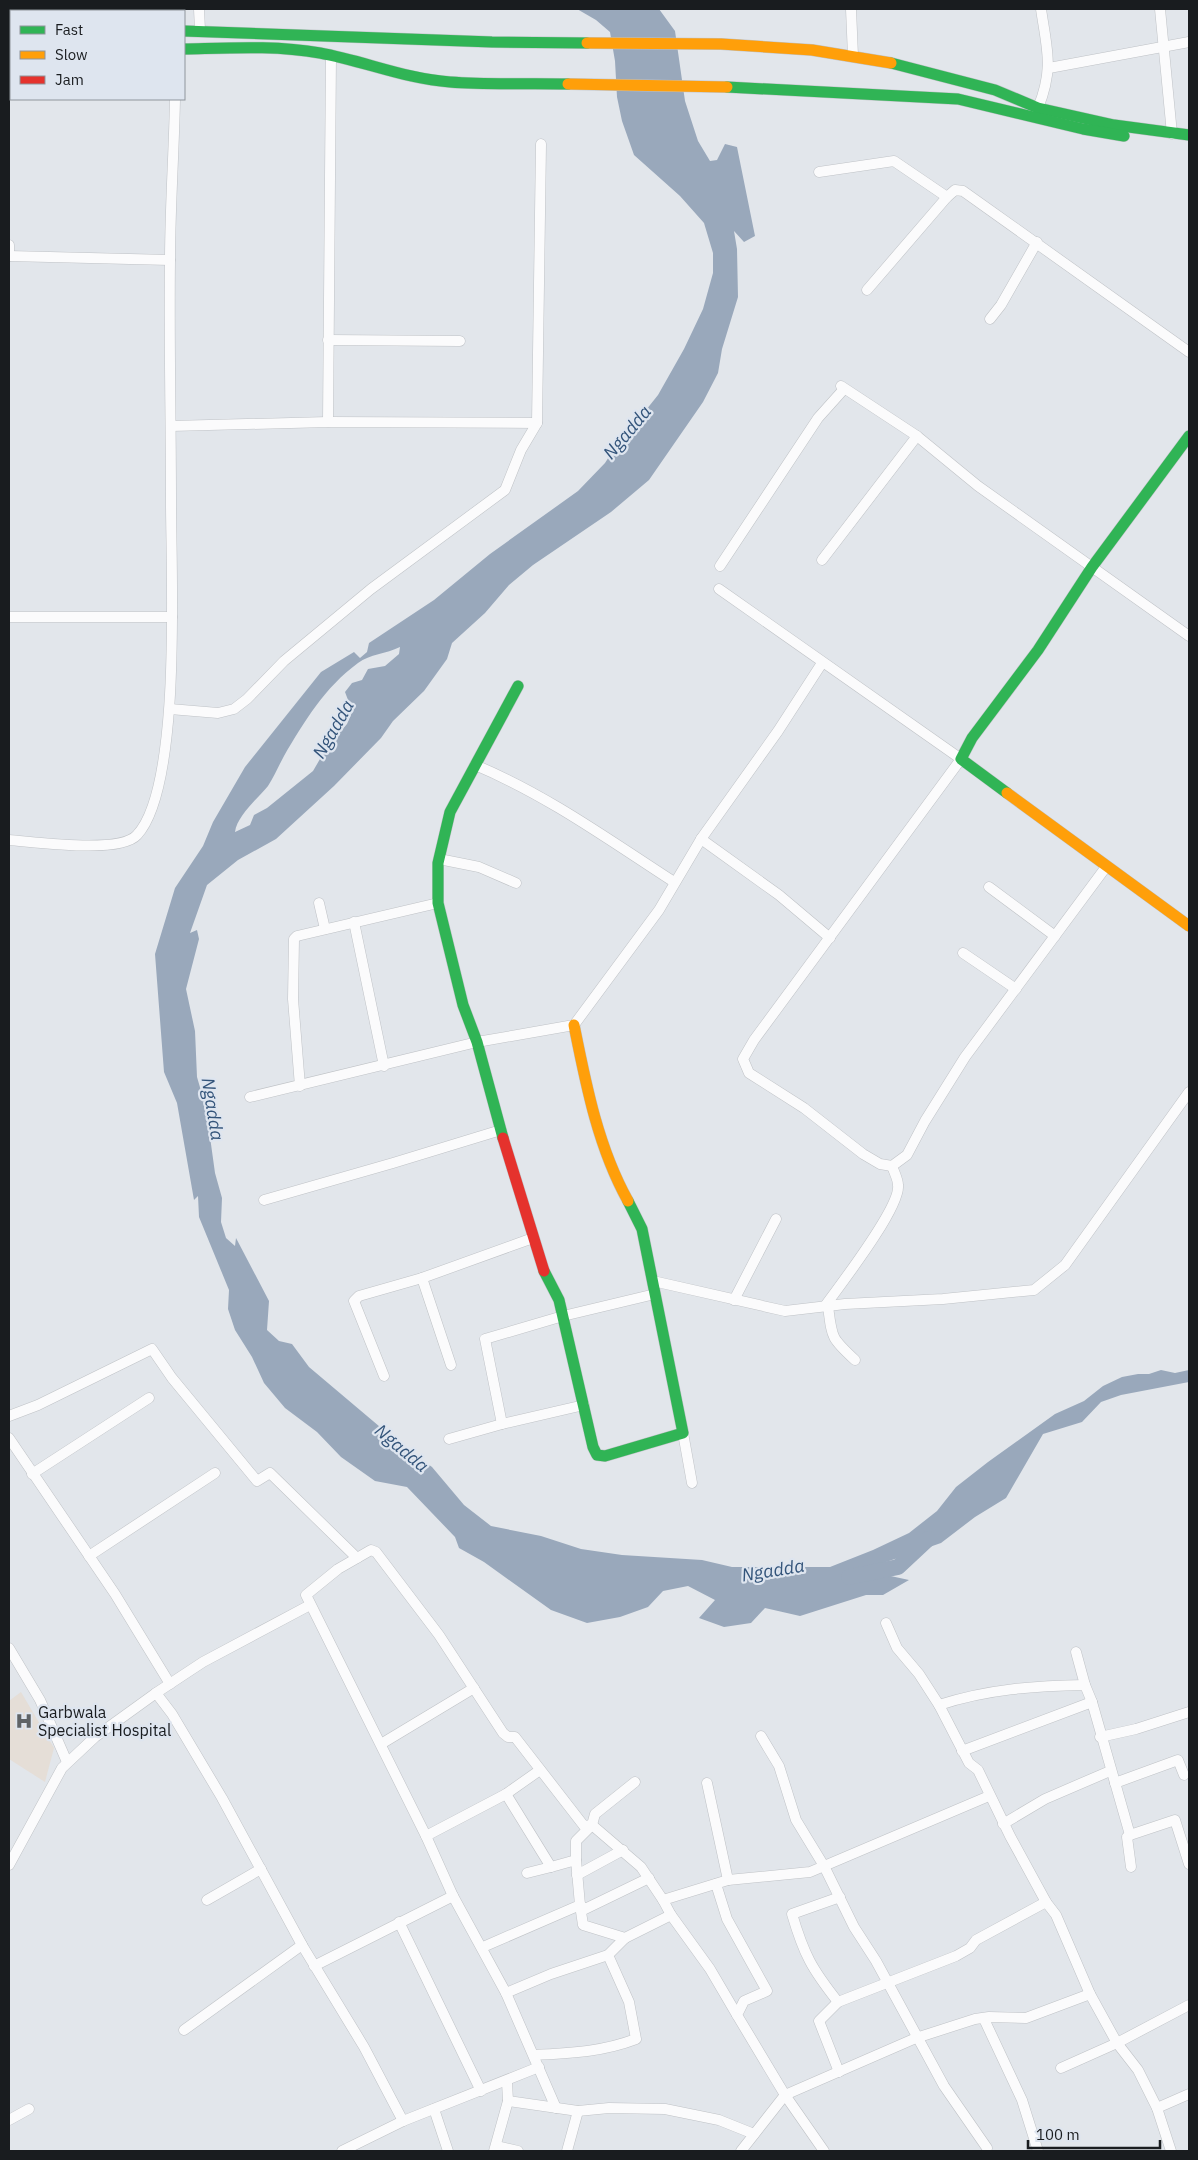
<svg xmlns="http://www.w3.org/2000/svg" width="1198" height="2160" font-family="'IBM Plex Sans',sans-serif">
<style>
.medical{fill:#e5ded7}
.water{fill:#99a8bb;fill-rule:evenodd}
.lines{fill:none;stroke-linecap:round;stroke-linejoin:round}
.river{stroke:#99a8bb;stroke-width:16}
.street-casing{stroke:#bfc2c6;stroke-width:11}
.fast-casing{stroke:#bfc2c6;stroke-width:12}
.slow-casing{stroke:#bfc2c6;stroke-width:12}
.jam-casing{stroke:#bfc2c6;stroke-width:12}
.street{stroke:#fbfbfc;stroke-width:10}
.fast{stroke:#30b455;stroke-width:11}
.slow{stroke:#ff9f0a;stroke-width:11}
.jam{stroke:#e5322d;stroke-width:11}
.labels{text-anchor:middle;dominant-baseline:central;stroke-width:4.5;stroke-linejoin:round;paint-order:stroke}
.poi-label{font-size:16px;fill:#191c1f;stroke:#dee5ef;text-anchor:start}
.water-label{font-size:18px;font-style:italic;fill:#33547a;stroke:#dee5ef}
</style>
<rect width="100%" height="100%" fill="#e2e6eb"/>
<!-- medical -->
<path class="medical" d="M21,1692L54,1748L45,1782L9,1759V1701Z"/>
<!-- water -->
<path class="water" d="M577,9H659L675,31L685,101L698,141L710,161L717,160L725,144L737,147L755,236L744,242L734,231L737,249L738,297L722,349L718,373L703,402L649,480L611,512L533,565L509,585L485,613L452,643L447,659L424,691L393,721L381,738L334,786L276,839L238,860L207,885L190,933L197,930L199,939L186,989L195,1031L197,1077L206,1108L215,1173L222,1198L221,1222L226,1238L235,1246L236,1238L269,1301L267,1330L279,1341L292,1344L309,1367L399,1443L432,1467L464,1505L491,1526L541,1536L581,1549L622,1555L702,1560L732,1567H830L873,1550L909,1533L937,1511L956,1487L988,1462L1055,1414L1084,1401L1103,1386L1122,1377L1138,1374H1149L1161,1370L1175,1373L1189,1370V1382L1121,1395L1101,1402L1082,1422L1043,1434L1006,1498L975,1517L941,1543L863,1570L909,1580L883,1595H866L800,1616L765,1608L751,1623L724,1627L699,1618L715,1600L688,1586L663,1591L648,1607L620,1617L587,1623L551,1610L484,1562L459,1548L455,1537L407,1487L375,1481L341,1457L317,1432L285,1408L264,1383L252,1357L235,1330L228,1309L229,1290L199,1217L198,1196L194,1200L177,1103L164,1072L155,954L175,888L203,846L213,822L245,767L321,672L354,652L360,658L367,652L369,643L434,600L490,554L578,491L605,463L628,427L638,420L658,395L684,349L703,309L713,273V253L704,223L680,196L634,155L622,121L617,97L615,61L610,32L596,20ZM400,647L399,654L385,666L368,669L362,680L352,683L345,692L348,700L352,703L353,710L347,724L327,747L313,771L267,808L254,815L250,825L235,832C237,816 258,798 268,786C274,777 279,765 284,756C304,722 325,687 358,663C370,654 386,654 400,647Z"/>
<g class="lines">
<!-- river -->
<path class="river" d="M849,1577L898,1567L928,1539"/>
<!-- street casing -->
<g class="street-casing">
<g id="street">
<path d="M25,9V11"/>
<path d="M199,9L200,30"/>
<path d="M851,9L853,56"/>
<path d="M1160,9L1172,134"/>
<path d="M1049,68L1189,42"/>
<path d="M1038,108C1054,68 1047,50 1041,9"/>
<path d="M819,172L894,161L947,197"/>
<path d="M9,245V256"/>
<path d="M9,256L170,260"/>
<path d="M867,290L947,197L955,190L963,191L1189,352"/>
<path d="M990,319L1001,305L1037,242"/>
<path d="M328,340L460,341"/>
<path d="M841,386L917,436L978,486L1189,636"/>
<path d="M328,422L331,55"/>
<path d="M171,426L328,422L537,423"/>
<path d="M822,560L917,436"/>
<path d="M720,566L818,418L844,389"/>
<path d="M719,589L961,759L754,1040L743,1059L749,1073L804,1108L863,1154L880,1164L892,1166L907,1155L925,1121L965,1057L1106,867"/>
<path d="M9,617H172"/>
<path d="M170,709L218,713L234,709L247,699L284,661L371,589L505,490L521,450L537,423L541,144"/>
<path d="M475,765C547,795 609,840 674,882"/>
<path d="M701,839L779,895L830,938"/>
<path d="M9,840C36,842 120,854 137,835C182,787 171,572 171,503C171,422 169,342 170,261C170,207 174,153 175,99"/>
<path d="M439,859L479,867L516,883"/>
<path d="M989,887L1055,936"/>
<path d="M319,903L325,929"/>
<path d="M354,922L384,1066"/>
<path d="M963,953L1016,989"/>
<path d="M300,1086L293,999L294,939L297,936L438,903"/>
<path d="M250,1097L477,1042L574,1025L659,910L701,839L778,731L822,663"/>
<path d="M264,1200L393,1163L501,1130"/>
<path d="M422,1278L451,1365"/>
<path d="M653,1281L785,1311L845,1304L943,1299L1034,1290L1065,1265L1189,1092"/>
<path d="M734,1300L776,1219"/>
<path d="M825,1306C840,1285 901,1207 898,1185C898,1179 894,1172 892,1166"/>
<path d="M828,1306C832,1338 831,1338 855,1360"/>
<path d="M384,1376L354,1301L359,1296L422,1278L533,1238"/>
<path d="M584,1405L502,1424L485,1339L563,1316L655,1294"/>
<path d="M9,1416L38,1405L152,1349L172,1378L257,1481L270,1473L357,1558"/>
<path d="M683,1433L692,1483"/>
<path d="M9,1438L115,1594L170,1684"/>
<path d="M449,1439L502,1424"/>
<path d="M32,1474L149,1398"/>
<path d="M89,1556L215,1473"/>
<path d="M886,1623L897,1648L919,1674L939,1705L969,1763L978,1770L1010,1836L1046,1902L1056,1915L1090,1994L1117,2043L1138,2070L1157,2108L1171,2151"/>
<path d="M9,1648L40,1700L67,1762"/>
<path d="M1076,1652L1085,1685"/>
<path d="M156,1693L203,1662L310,1605"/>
<path d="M939,1705C988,1689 1034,1686 1085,1685L1092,1702"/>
<path d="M761,1736L779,1766L796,1820L824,1866L854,1927L876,1961L944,2086L987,2148"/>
<path d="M1100,1737L1136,1729L1189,1712"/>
<path d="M381,1744L474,1688"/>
<path d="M962,1751L1092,1702L1130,1835L1175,1820L1189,1864"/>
<path d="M707,1783L728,1880"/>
<path d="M1115,1783L1178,1760L1184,1775"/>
<path d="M1003,1824L1045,1799L1110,1771"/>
<path d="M1130,1835L1127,1837L1131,1867"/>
<path d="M426,1836L506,1794L540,1770"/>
<path d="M576,1860V1841L592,1825L595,1814L635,1782"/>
<path d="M9,1865L62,1768L95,1737L156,1693L172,1714L222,1798L302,1945L364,2047L403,2121"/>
<path d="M527,1873L551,1867"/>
<path d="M577,1875L623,1850"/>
<path d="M716,1884L727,1919L767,1991L744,2001L737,2015L785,2095L824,2151"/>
<path d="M207,1900L261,1869"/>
<path d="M663,1900L728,1880L810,1872L989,1796"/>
<path d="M580,1905L583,1925L625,1938L671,1915"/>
<path d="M580,1905L585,1909L649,1878"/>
<path d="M399,1922L481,2091"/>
<path d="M483,1947L580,1905L576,1860L551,1867L506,1794"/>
<path d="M314,1966L453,1896"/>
<path d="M506,1993L551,1974L608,1955L625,1938"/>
<path d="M838,2002C812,1969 804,1955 792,1914L840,1897"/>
<path d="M984,2019L1022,2100L1038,2151"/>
<path d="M184,2030L302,1945"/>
<path d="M535,2055C570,2053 602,2052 636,2039L629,2002L608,1955"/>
<path d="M1061,2068L1117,2043L1189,2005"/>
<path d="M839,2072L819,2021L838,2002L956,1956L970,1948L976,1940L1046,1902"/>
<path d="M508,2101L578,2111L609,2108L665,2109L719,2120L754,2134"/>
<path d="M556,2108L506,1993L453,1896L426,1836L306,1595L338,1569L371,1550L376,1552L439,1635L503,1733L508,1737H515L584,1826L592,1825L641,1867L663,1900L671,1915L710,1969L737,2015"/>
<path d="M1157,2108L1189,2094"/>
<path d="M434,2109L448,2151"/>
<path d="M9,2120L29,2109"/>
<path d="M496,2146L518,2151"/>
<path d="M342,2151L403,2121L539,2067"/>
<path d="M494,2151L508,2101L507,2082"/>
<path d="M567,2151L578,2111"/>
<path d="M741,2151L785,2095L916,2038L975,2019L989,2017L1026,2018L1090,1994"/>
</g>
</g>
<!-- fast casing -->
<g class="fast-casing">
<g id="fast">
<path d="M184,31L492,42L587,43"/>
<path d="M9,45H11"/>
<path d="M184,49C229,48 275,45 320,53C364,61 406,79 450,82C489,85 529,83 568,84"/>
<path d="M891,63L995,90L1038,108L1114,125L1189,135"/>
<path d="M727,87L958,99L1083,129L1124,136"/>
<path d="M1007,793L961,759L972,738L1038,650L1092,567L1189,436"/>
<path d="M503,1138L477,1042L463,1005L438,903V863L450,812L518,686"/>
<path d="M544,1271L559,1300L593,1447L597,1455L605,1456L683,1433L642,1229L628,1201"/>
</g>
</g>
<!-- slow casing -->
<g class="slow-casing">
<g id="slow">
<path d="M587,43L721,44L812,50L891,63"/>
<path d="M568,84L727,87"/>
<path d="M1007,793L1189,926"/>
<path d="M574,1025C586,1085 598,1147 628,1201"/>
</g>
</g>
<!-- jam casing -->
<g class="jam-casing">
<g id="jam">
<path d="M9,27L11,28"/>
<path d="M503,1138L544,1271"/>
</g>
</g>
<!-- street -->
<use href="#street" class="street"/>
<!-- fast -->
<use href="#fast" class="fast"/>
<!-- slow -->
<use href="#slow" class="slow"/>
<!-- jam -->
<use href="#jam" class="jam"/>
</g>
<!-- icons -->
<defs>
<g id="hospital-bare" transform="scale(1.35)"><path d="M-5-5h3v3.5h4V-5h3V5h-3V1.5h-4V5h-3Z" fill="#5f6366" stroke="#dee5ef" stroke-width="2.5" paint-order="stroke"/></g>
</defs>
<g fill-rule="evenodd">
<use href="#hospital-bare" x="24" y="1721"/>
</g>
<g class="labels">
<!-- poi labels -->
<g class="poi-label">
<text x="38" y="1712">Garbwala<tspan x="38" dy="18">Specialist Hospital</tspan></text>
</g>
<!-- water labels -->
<g class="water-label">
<text transform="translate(627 432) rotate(-50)">Ngadda</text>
<text transform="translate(333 729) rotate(-60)">Ngadda</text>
<text transform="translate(213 1109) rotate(81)">Ngadda</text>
<text transform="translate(402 1448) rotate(40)">Ngadda</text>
<text transform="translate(773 1570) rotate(-9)">Ngadda</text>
</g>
</g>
<!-- border -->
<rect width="1198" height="2160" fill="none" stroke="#191c1f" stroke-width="20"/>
<!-- legend -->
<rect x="10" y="10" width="175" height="90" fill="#dee5ef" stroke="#8f959c"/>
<rect x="20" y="26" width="25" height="8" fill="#30b455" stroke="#8f959c"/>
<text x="55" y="35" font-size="15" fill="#191c1f">Fast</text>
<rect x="20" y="51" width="25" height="8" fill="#ff9f0a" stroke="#8f959c"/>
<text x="55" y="60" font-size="15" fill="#191c1f">Slow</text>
<rect x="20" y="76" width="25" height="8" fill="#e5322d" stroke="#8f959c"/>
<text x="55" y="85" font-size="15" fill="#191c1f">Jam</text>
<!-- scale -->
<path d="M1028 2140v8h132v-8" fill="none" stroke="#191c1f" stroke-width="2.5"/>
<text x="1036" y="2140" font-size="15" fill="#191c1f" stroke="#dee5ef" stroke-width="4" paint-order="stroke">100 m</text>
</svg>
